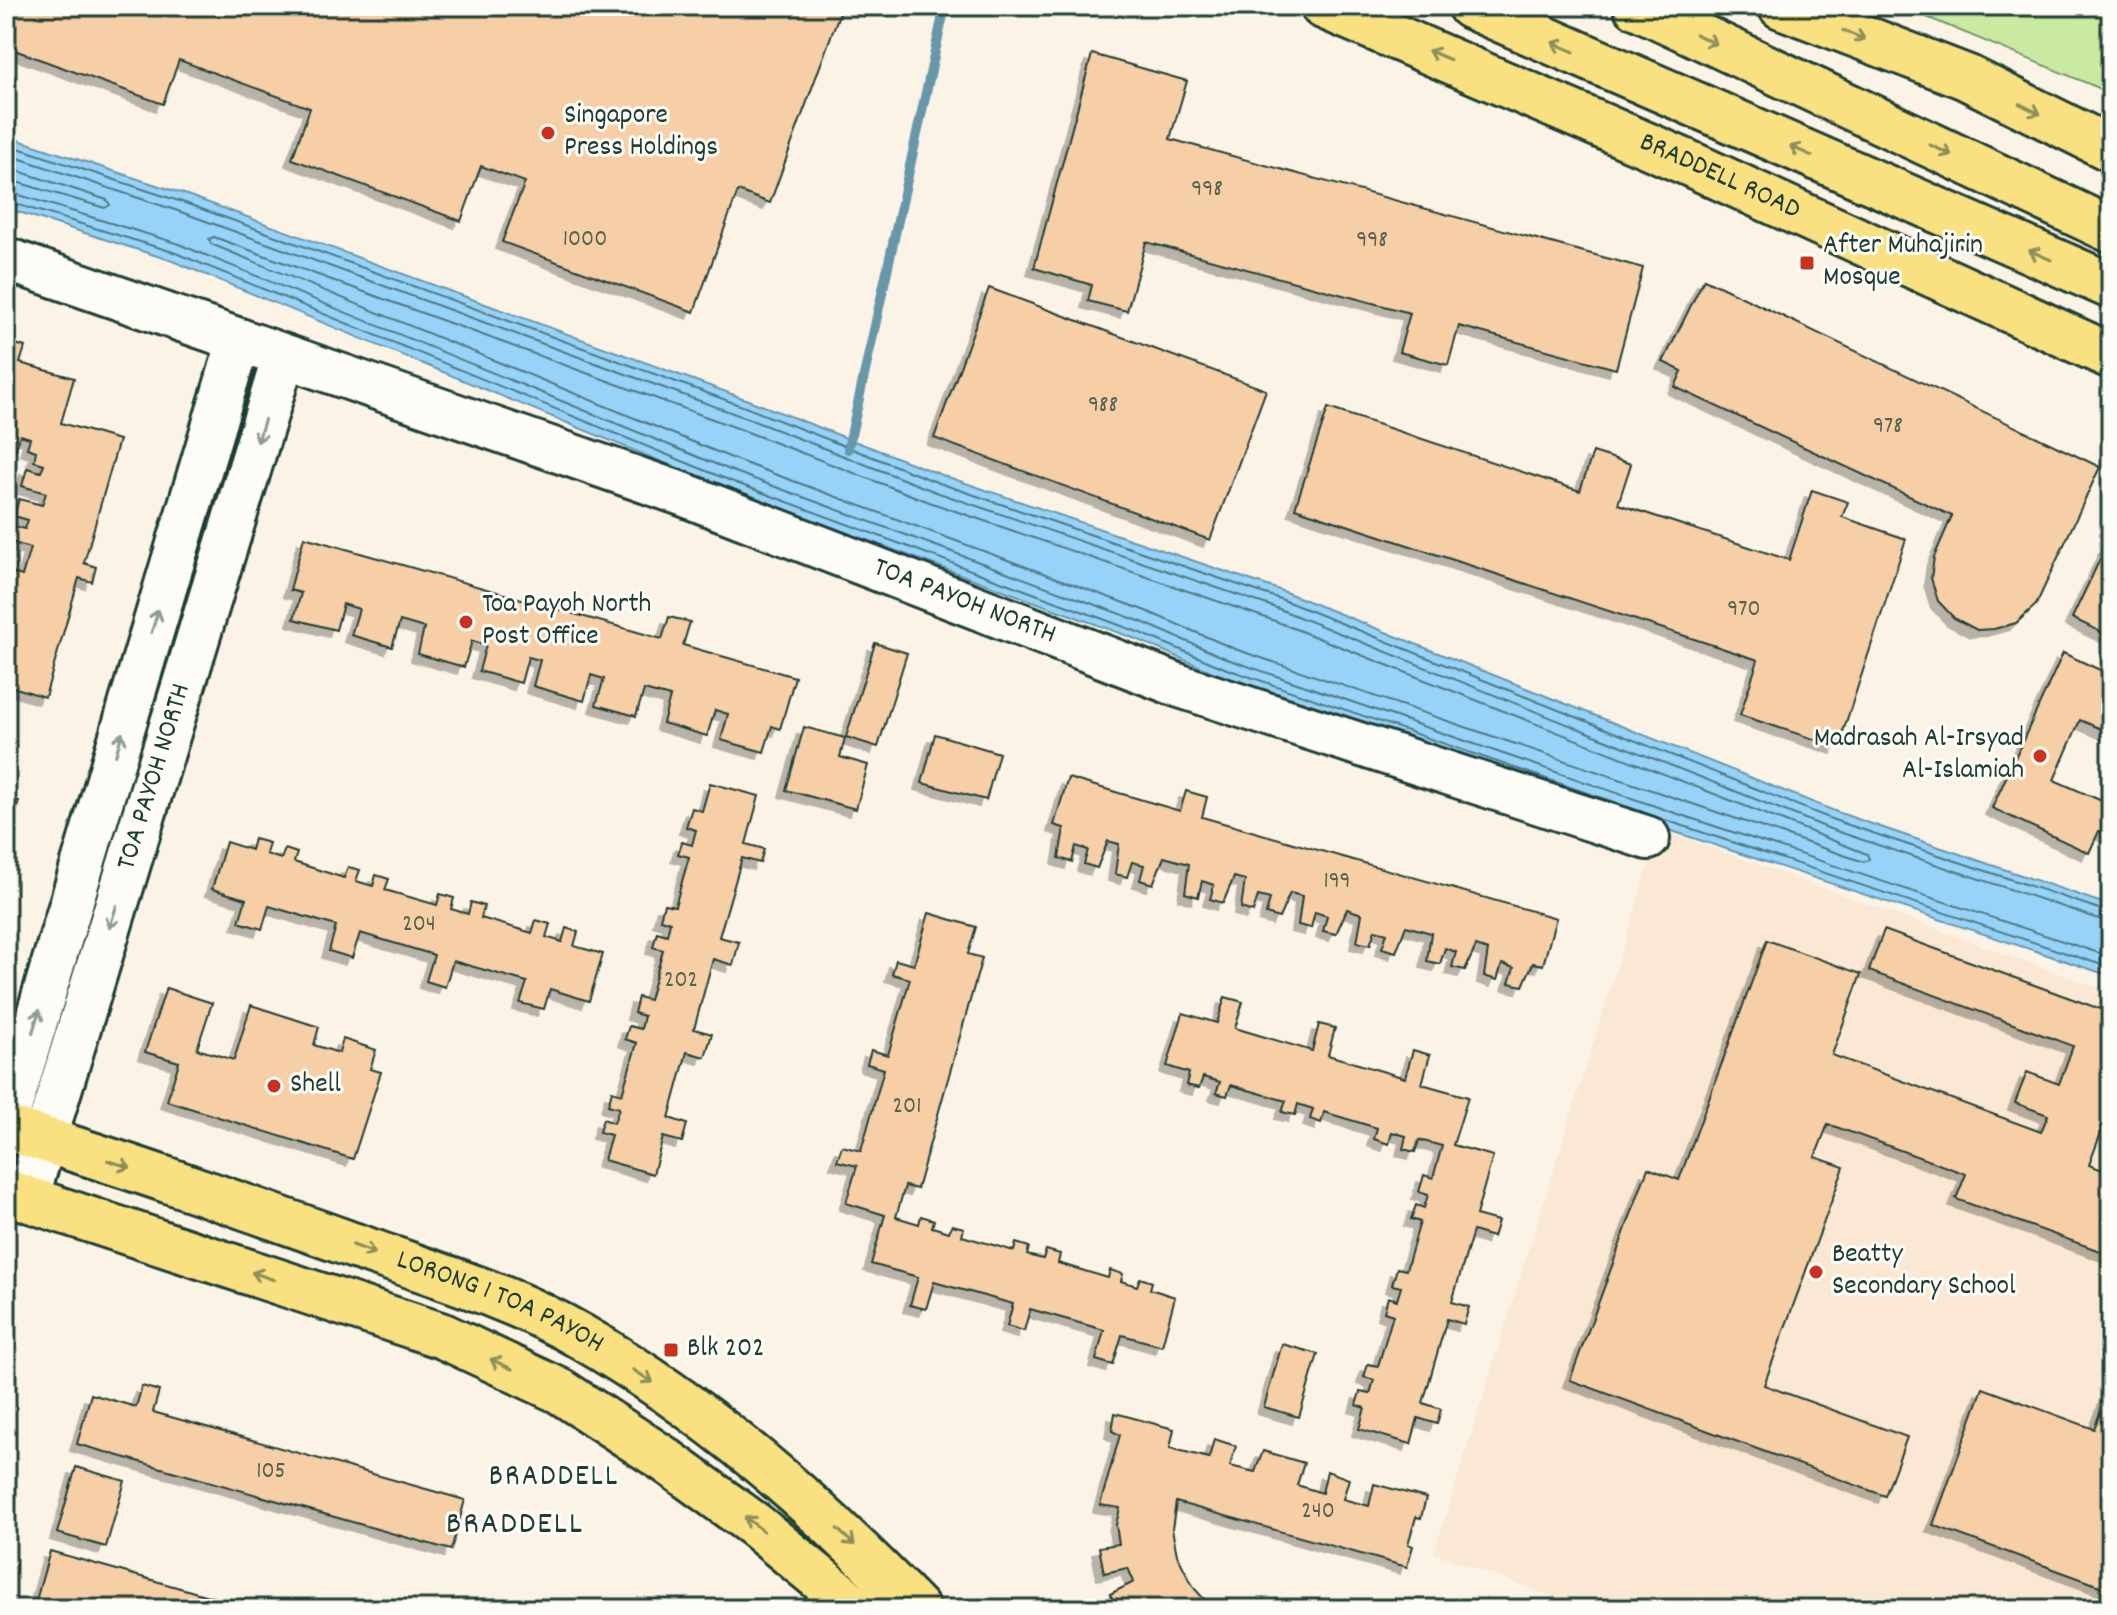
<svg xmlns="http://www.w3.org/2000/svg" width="2117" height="1615" font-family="Dekko,sans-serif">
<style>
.built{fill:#fae8d4}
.green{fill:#caeaa2;stroke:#74946b;stroke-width:2}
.water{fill:#97d3f8;stroke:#6797aa;stroke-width:2}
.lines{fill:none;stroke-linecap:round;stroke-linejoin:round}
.shore{stroke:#4f7982;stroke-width:2}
.stream{stroke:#6797aa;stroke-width:10}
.building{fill:#f7cfa7;stroke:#1f3d34;stroke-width:2;filter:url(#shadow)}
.minor-casing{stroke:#1f3d34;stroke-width:48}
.major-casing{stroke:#1f3d34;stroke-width:50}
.highway-casing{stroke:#1f3d34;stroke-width:50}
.minor{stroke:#fdfcf7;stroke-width:42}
.major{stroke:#f9e181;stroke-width:44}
.highway{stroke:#f9e181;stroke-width:44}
.oneway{stroke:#8c8f5a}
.oneway2{stroke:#8e9c96}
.poi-dot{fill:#c8321e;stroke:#fdfcf7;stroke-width:3}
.labels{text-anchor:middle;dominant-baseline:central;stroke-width:6;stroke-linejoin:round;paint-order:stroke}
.number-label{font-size:24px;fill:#556251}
.poi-label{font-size:28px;fill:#1f3d34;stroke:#fdfcf7;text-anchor:start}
.street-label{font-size:28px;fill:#1f3d34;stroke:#fdfcf7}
.neighbourhood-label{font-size:30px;letter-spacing:2px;fill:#1f3d34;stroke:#fdfcf7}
.quarter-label{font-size:32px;letter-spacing:2px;fill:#1f3d34;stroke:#fdfcf7}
</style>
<defs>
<filter id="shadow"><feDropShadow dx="-7" dy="7" stdDeviation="0" flood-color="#0004"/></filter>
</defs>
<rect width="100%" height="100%" fill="#fcf3e7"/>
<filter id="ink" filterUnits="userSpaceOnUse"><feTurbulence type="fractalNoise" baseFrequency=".0125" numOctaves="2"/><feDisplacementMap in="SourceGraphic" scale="16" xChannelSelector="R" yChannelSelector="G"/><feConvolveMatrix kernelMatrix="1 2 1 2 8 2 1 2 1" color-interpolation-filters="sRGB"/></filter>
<g filter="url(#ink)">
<!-- built -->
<path class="built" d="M1660,829L2111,992V1609H1585L1434,1553Z"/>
<!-- green -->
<path class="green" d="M1900,6H2088L2111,16V93Z"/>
<!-- water -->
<path class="water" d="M6,136L187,195L748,400L942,475L1285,592L1837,812L2111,906V976L1675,832L1224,677L1136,639L728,489L170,260L6,208Z"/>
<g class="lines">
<!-- shore -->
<g class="shore">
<path d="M6,144L185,203L745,407L939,483L1283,600L1834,820L2111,913"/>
<path d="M6,154L181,212L741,416L936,492L1279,609L1830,829L2111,923"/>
<path d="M6,167L107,200L110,205L105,208L6,179"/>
<path d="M6,191L176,243L735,472L1142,622L1230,660L1681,815L2111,957"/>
<path d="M6,201L173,252L731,481L1138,632L1227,669L1643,812"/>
<path d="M214,237L737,428L932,503L1275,621L1867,854L1869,859L1864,862L1235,649L1146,611L739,461L211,244L209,239Z"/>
<path d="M1656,817L2111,968"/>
</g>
<!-- stream -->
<path class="stream" d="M848,449L945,6"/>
</g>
<!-- building -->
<g class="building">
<path d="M6,6H842L770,203L738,191L694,312L502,242L525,182L481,166L461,221L292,159L310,108L179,60L163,104L6,47Z"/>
<path d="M1092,54L1187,81L1170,139L1643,268L1616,369L1459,326L1448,365L1399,352L1410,313L1146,242L1127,311L1088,301L1092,285L1034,268Z"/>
<path d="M1704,279L2100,467L2036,605L2016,623L1994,629L1977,630L1954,618L1938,601L1931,578L1934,557L1952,516L1675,387L1682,371L1663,362Z"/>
<path d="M989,288L1266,390L1210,540L934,438Z"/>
<path d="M6,341L25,347L20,363L74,378L61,423L119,440L84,563L96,567L92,582L79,578L45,697L6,685V632L10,619L6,618V571L22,576L30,548L7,541L11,525L25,529L28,520L14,516L19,499L42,505L46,493L22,486L27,468L41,472L44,464L34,461L36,451L27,448L30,438L20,435L16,449L6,446Z"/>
<path d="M1328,408L1580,491L1593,452L1631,464L1618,504L1789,560L1812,490L1848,502L1842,517L1906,539L1838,747L1740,715L1758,660L1295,508Z"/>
<path d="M2111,536V637L2072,618Z"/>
<path d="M304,537L662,639L669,617L690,622L683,645L795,677L780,729L772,726L764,752L721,740L728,714L715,710L707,736L663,723L670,697L644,690L636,716L596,705L604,679L591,675L584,701L533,686L540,660L528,657L521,683L479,671L486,645L472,641L464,667L418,654L424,628L400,621L392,647L351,635L359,609L343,604L336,630L294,619L301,593L290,590Z"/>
<path d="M875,643L907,653L878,747L846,737Z"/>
<path d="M2063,653L2111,675V733L2080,720L2054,780L2111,805V836L2099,831L2089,853L1992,808Z"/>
<path d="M804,727L845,738L840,757L868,765L856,809L786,790Z"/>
<path d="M935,734L999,753L986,800L922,783Z"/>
<path d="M1068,778L1180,811L1186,791L1207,797L1202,817L1556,918L1543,965L1533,963L1523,986L1509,983L1514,968L1502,964L1497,980L1484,976L1488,950L1476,946L1465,970L1452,967L1456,952L1445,948L1440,964L1427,961L1431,933L1406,926L1396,952L1382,948L1387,933L1375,930L1370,945L1357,942L1362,914L1347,909L1336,934L1323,931L1327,916L1315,912L1311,928L1298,925L1302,896L1290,893L1279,918L1266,914L1270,899L1258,896L1253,912L1241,908L1245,880L1234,877L1223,903L1210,899L1214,885L1202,881L1198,897L1185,893L1189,864L1164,857L1153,884L1140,880L1144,865L1132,862L1127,877L1115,874L1119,844L1108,841L1097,868L1084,864L1088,850L1076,846L1072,862L1059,858L1064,828L1054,825Z"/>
<path d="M710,783L759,796L746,844L764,849L760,863L742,858L719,937L739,942L733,965L713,959L694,1029L712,1034L705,1057L687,1052L669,1118L687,1124L682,1142L663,1137L653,1174L604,1160L611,1135L599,1132L603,1119L614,1123L619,1108L608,1105L612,1091L622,1094L637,1043L625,1039L629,1026L641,1029L644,1016L634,1013L638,997L649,1000L663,950L653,947L657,932L667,935L670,922L660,919L664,904L675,906L689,857L678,854L682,842L692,845L696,830L686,827L692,808L702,811Z"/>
<path d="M6,798L19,801L6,848Z"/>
<path d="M254,839L269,843L266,854L281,859L285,849L297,853L294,862L344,878L348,867L360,870L356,881L373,886L376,875L389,879L385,890L437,905L440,894L454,898L451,909L468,914L471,902L484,906L481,918L532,933L536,920L550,924L546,937L562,942L566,928L578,932L574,946L603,954L589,1001L550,989L544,1009L520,1003L527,982L453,961L445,987L426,981L434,955L360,933L352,958L329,951L336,926L269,906L262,929L239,922L246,899L212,889L226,842L251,850Z"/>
<path d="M929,913L976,927L968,954L982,958L917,1189L905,1186L896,1217L919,1224L921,1216L934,1220L932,1227L949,1232L952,1225L964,1228L962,1236L1014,1251L1016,1243L1029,1247L1027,1255L1043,1259L1046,1250L1060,1254L1058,1263L1108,1278L1110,1270L1123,1274L1121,1281L1137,1286L1140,1278L1152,1282L1150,1289L1175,1297L1162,1346L1122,1335L1113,1365L1096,1360L1104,1330L1030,1309L1024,1331L1007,1326L1013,1304L934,1282L926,1309L910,1305L918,1277L871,1264L885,1215L846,1203L857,1166L837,1161L842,1146L861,1151L884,1069L867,1064L871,1050L888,1055L910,979L892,974L896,960L914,965Z"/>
<path d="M1884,930L2111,1013V1106L2089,1165L2111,1173V1255L1956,1199L1966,1174L1828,1124L1815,1157L1844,1167L1764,1385L1907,1437L1885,1496L1570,1380L1648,1168L1679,1180L1767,940L1861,974L1832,1055L2041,1132L2048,1115L2015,1103L2027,1072L2059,1084L2073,1046L1869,971Z"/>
<path d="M166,988L212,1003L197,1049L234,1060L251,1005L319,1027L314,1045L339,1053L343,1039L376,1050L370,1069L381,1072L353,1159L167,1101L179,1062L145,1052Z"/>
<path d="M1225,997L1243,1002L1235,1028L1312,1051L1319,1024L1335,1028L1328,1055L1405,1078L1413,1050L1430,1055L1422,1084L1468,1097L1453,1145L1493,1156L1476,1215L1498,1221L1493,1237L1473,1231L1452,1302L1469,1307L1464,1324L1447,1319L1423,1403L1441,1409L1437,1424L1418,1418L1411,1444L1359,1429L1365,1408L1356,1405L1360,1392L1370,1394L1374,1380L1364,1377L1368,1364L1378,1366L1393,1315L1384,1312L1388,1297L1397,1300L1401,1287L1392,1285L1397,1268L1406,1270L1420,1222L1411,1219L1416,1205L1424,1208L1428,1195L1419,1192L1424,1175L1433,1178L1442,1146L1419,1140L1415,1152L1403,1149L1406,1136L1392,1132L1389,1144L1374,1139L1377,1128L1324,1112L1321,1123L1310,1119L1313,1109L1298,1104L1295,1115L1282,1112L1286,1101L1231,1085L1227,1096L1216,1093L1220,1082L1203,1077L1199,1088L1186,1085L1189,1073L1167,1066L1183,1013L1217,1023Z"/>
<path d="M1282,1344L1318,1354L1299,1417L1264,1407Z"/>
<path d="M2111,1383V1590L1933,1525L1983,1388L2094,1429Z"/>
<path d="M142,1386L159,1391L153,1412L465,1500L451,1550L77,1444L91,1394L136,1407Z"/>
<path d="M1115,1413L1174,1429L1170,1448L1209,1458L1214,1439L1236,1446L1230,1466L1255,1472L1263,1451L1304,1463L1297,1485L1322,1493L1327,1471L1349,1479L1343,1499L1369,1506L1374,1484L1426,1498L1421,1518L1416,1517L1408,1544L1413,1546L1407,1567L1176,1502L1172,1529L1177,1555L1194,1588L1213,1609H1146L1143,1604L1134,1609H1118L1110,1594L1134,1582L1128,1568L1104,1573L1099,1547L1119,1544L1116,1525L1120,1508L1100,1505L1120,1435L1112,1431Z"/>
<path d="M76,1467L125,1481L106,1547L57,1533Z"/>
<path d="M50,1551L254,1609H52L35,1604Z"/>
</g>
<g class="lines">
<!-- minor casing -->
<g class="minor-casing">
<g id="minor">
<path id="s1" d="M6,259L685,495L1180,686L1648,838"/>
<path d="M6,1122L239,340"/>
<path id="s2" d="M27,1198L284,356"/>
</g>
</g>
<!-- major casing -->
<g class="major-casing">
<g id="major">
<path id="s3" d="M1323,6L1686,162L2111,356"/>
<path d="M1781,6L1966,77L2111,149"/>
<path id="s4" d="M6,1128C126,1164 243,1206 361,1248C434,1274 513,1297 580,1336C707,1409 815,1504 917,1609"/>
<path d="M6,1192L443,1336L560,1391L664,1459L755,1525L857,1609"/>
</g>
</g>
<!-- highway casing -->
<g class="highway-casing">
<g id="highway">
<path d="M1470,6L2111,286"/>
<path d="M1636,6L2111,230"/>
</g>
</g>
<!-- minor -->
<use href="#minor" class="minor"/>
<!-- major -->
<use href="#major" class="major"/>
<!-- highway -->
<use href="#highway" class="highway"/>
</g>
<!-- one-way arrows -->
<defs><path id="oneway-shaft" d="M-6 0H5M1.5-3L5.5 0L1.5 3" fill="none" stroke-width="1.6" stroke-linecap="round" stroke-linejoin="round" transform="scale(2)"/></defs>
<g class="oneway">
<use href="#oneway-shaft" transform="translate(1854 35) rotate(22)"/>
<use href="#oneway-shaft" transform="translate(1706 39) rotate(25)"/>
<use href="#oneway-shaft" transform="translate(1563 47) rotate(-156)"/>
<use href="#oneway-shaft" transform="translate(1439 55) rotate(-157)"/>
<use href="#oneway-shaft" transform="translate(2030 109) rotate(27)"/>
<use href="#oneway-shaft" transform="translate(1941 150) rotate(25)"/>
<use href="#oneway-shaft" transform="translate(1801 151) rotate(-156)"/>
<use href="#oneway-shaft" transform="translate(2040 255) rotate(-156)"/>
<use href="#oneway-shaft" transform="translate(119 1164) rotate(18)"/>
<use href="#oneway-shaft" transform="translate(364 1249) rotate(20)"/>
<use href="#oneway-shaft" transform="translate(263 1276) rotate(-161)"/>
<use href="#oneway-shaft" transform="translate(501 1364) rotate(-155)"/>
<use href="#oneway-shaft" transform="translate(643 1376) rotate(32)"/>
<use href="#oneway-shaft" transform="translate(754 1524) rotate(-143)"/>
<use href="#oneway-shaft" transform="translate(846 1537) rotate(43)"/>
</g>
<g class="oneway2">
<use href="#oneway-shaft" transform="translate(261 431) rotate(107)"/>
<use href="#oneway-shaft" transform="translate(155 621) rotate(-73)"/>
<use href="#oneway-shaft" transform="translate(119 744) rotate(-74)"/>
<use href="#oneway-shaft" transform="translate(113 917) rotate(107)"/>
<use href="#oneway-shaft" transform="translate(36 1021) rotate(-73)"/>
</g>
</g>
<!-- markers -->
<g class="poi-dot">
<circle cx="548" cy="133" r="8"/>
<rect x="1799" y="255" width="16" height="16" rx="4"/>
<circle cx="466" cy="622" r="8"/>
<circle cx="2040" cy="756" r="8"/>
<circle cx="274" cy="1086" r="8"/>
<circle cx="1816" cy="1272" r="8"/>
<rect x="663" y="1342" width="16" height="16" rx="4"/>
</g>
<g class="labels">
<!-- number labels -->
<g class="number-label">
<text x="1207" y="190">998</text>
<text x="585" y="240">1000</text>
<text x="1372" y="241">998</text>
<text x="1103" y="406">988</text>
<text x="1888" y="427">978</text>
<text x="1744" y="610">970</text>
<text x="1337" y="882">199</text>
<text x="419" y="925">204</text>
<text x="681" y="981">202</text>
<text x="907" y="1107">201</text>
<text x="271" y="1472">105</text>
<text x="1318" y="1512">240</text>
</g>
<!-- poi labels -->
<g class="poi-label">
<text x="564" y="117">Singapore<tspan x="564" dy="32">Press Holdings</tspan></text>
<text x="1823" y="247">After Muhajirin<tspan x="1823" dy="32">Mosque</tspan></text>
<text x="482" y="606">Toa Payoh North<tspan x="482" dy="32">Post Office</tspan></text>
<text x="2024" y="740" text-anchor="end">Madrasah Al-Irsyad<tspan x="2024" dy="32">Al-Islamiah</tspan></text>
<text x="290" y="1086">Shell</text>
<text x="1832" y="1256">Beatty<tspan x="1832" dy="32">Secondary School</tspan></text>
<text x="687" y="1350">Blk 202</text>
</g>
<!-- street labels -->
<g class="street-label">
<text stroke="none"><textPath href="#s3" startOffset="432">BRADDELL ROAD</textPath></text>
<text stroke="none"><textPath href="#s1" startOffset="1018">TOA PAYOH NORTH</textPath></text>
<text stroke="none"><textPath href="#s2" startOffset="440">TOA PAYOH NORTH</textPath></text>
<text stroke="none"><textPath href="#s4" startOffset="524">LORONG 1 TOA PAYOH</textPath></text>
</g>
<!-- neighbourhood labels -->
<g class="neighbourhood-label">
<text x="554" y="1478">BRADDELL</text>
</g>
<!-- quarter labels -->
<g class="quarter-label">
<text x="515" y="1526">BRADDELL</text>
</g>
</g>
<!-- margin -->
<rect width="2117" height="1615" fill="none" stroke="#fdfcf7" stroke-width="32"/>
<rect x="16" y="16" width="2085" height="1583" fill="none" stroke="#1f3d34" stroke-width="3" filter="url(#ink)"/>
</svg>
